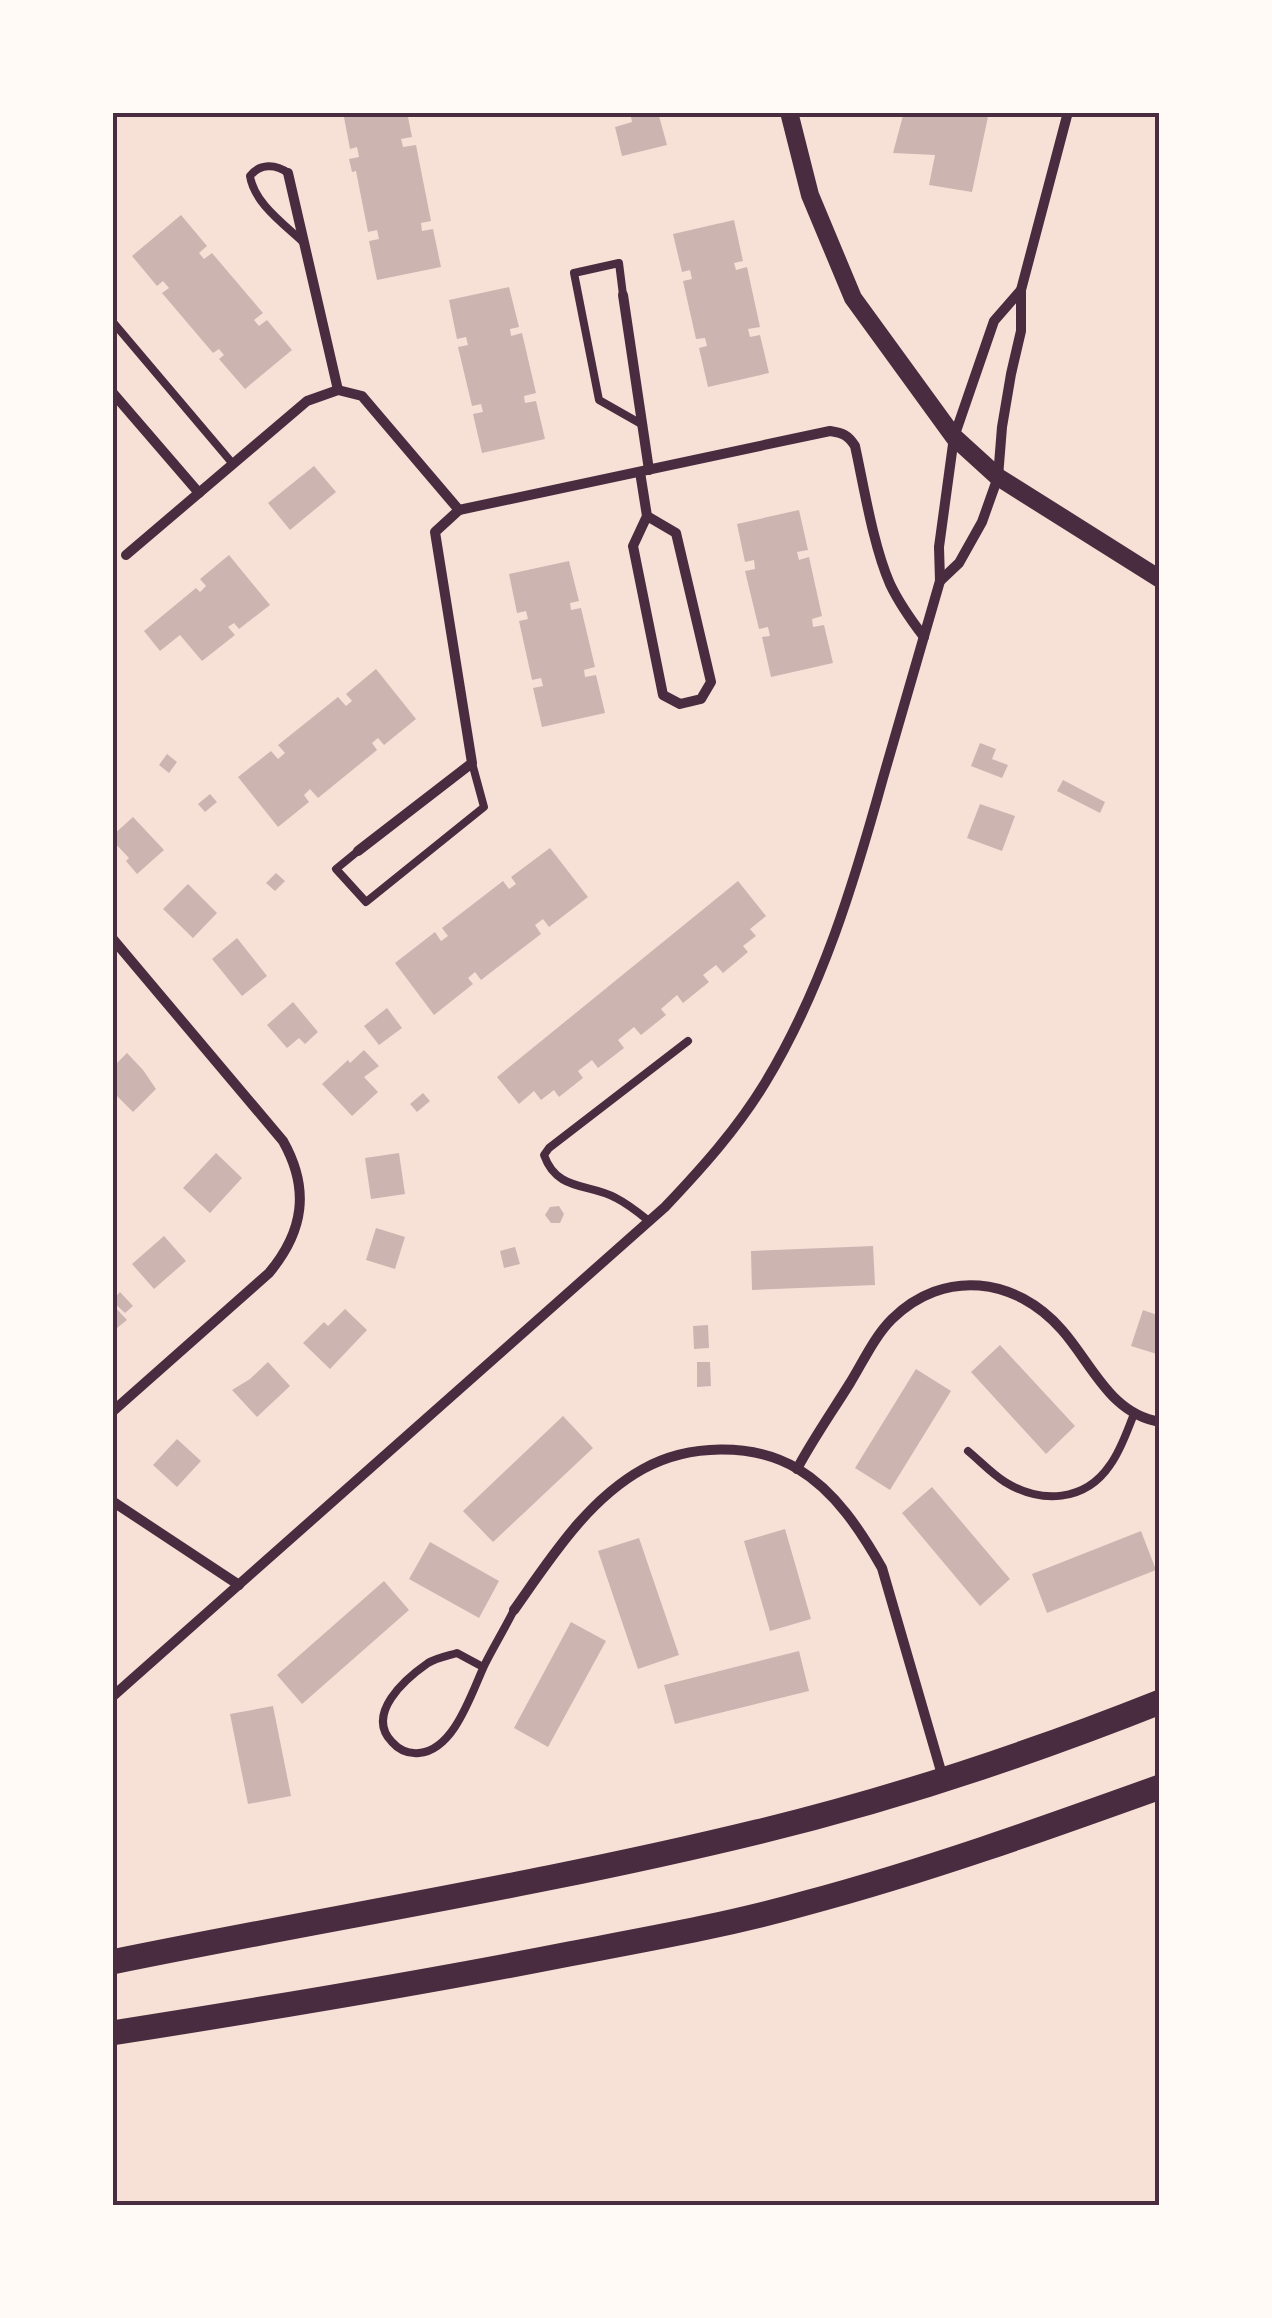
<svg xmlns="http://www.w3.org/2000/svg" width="1272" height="2318" font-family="Figtree,sans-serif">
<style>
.building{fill:#ccb4b1}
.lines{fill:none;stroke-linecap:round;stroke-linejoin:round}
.service{stroke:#4a2c40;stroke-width:8}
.minor{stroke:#4a2c40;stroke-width:10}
.tertiary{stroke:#4a2c40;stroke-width:18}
.primary{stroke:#4a2c40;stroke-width:25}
.neatline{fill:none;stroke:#4a2c40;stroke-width:4}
</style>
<rect width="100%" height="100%" fill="#f7e1d7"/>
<!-- building -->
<g class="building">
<path d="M343,112H407L412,137L401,139L403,147L416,145L431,221L421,223L422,231L433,229L441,267L377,280L369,241L379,239L377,230L368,232L356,171L352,172L349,159L359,157L357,147L350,149Z"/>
<path d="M630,112H668L659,116L667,145L622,156L615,127L632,122Z"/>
<path d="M904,112H989L972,192L929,185L935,155L893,153Z"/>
<path d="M181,215L207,246L199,253L204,259L212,253L263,313L254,320L259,326L267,320L292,350L245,389L219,359L224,355L219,349L213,353L162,293L169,288L163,281L157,286L132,256Z"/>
<path d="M734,220L743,261L734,263L736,270L747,267L760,327L748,329L750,337L760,335L769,373L708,387L699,348L707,346L705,338L696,339L683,281L692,279L690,270L682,272L673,234Z"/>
<path d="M509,287L519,327L510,329L511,336L522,333L536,393L524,396L525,403L536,401L545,439L482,453L473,414L483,412L481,404L472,406L458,347L468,345L466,337L457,339L449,300Z"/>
<path d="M314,466L336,492L290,530L268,503Z"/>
<path d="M799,510L808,550L797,552L799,560L809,557L822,616L812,619L813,627L824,625L833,663L771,677L762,637L770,636L768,627L759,629L745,571L755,569L754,560L745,562L737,524Z"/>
<path d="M229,555L270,605L239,629L234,623L228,627L235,635L202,661L180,635L160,651L144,631L196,588L200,592L206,586L200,579Z"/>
<path d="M569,561L579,601L570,603L571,610L581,608L595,667L584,670L585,677L596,675L605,713L542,727L533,688L543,686L541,678L532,680L519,621L528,619L526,611L517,613L509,574Z"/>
<path d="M376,669L416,719L384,745L378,738L372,743L377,750L318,798L310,789L304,795L309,802L278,827L238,777L271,751L278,759L285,753L278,745L338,697L346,706L352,701L346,694Z"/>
<path d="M980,743L996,749L992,759L1008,765L1002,778L971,766Z"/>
<path d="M167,754L177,762L169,773L159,765Z"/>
<path d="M1063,780L1105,802L1100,813L1057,791Z"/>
<path d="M210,794L217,802L205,812L198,804Z"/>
<path d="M980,804L1015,816L1002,851L967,838Z"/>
<path d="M133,817L164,850L137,874L126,861L129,858L112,840V836Z"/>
<path d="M550,848L588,897L549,927L543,919L535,925L541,934L481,980L475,972L468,978L473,984L434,1015L395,963L435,932L441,941L448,936L442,928L503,881L509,889L516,884L511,877Z"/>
<path d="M276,873L285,881L275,891L266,883Z"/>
<path d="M738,881L766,916L750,929L756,936L743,946L748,952L723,973L716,965L703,975L709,982L683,1003L677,995L661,1009L666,1015L641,1035L634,1027L618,1040L624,1048L598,1068L592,1060L578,1071L583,1078L559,1097L554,1090L541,1100L534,1091L519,1104L497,1077Z"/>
<path d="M188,884L217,913L193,938L163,909Z"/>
<path d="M237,938L267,976L242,996L212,959Z"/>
<path d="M293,1002L318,1032L305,1044L299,1038L287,1048L267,1025Z"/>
<path d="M387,1008L402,1028L379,1045L364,1026Z"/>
<path d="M364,1050L379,1066L364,1077L378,1092L352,1116L322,1084L348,1060L350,1063Z"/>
<path d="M127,1053L143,1070L156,1089L133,1112L112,1091V1068Z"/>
<path d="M423,1093L430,1101L417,1112L410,1104Z"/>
<path d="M216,1153L242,1178L210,1213L183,1188Z"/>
<path d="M399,1153L405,1194L371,1199L365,1158Z"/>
<path d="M559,1206L564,1214L560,1223H551L545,1215L550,1207Z"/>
<path d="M376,1228L405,1237L395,1269L366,1260Z"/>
<path d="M164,1236L186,1261L154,1289L132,1264Z"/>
<path d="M873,1246L875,1285L752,1290L751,1251Z"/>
<path d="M515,1247L520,1264L504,1268L500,1251Z"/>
<path d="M120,1292L133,1306L125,1313L112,1301Z"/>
<path d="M112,1304L127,1320L112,1332Z"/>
<path d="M345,1309L367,1330L330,1369L303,1343L324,1322L328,1326Z"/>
<path d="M1143,1310L1160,1316V1355L1131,1346Z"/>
<path d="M708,1325L709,1348L694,1349L693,1326Z"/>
<path d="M1000,1345L1075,1426L1046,1454L971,1372Z"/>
<path d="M268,1362L290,1386L257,1417L232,1390L250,1379Z"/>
<path d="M697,1362H710L711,1386L697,1387Z"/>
<path d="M916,1369L951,1391L890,1490L855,1468Z"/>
<path d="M563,1416L593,1448L493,1542L463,1511Z"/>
<path d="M177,1439L201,1461L177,1487L153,1465Z"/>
<path d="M932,1487L1010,1579L980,1606L902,1513Z"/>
<path d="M785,1529L811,1619L770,1631L744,1541Z"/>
<path d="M1141,1531L1156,1570L1047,1613L1032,1574Z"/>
<path d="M639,1538L679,1655L638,1669L598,1551Z"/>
<path d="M430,1542L499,1581L479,1618L409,1579Z"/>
<path d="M384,1581L409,1610L302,1704L277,1675Z"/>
<path d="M571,1622L606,1641L548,1747L514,1728Z"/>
<path d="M799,1651L809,1691L675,1724L664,1685Z"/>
<path d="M273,1706L291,1796L248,1804L230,1714Z"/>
</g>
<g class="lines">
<!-- service -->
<g class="service">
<path d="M288,173C276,164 260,163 250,176C254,203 284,224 303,242"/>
<path d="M623,295L619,263L574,273L599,400L643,425"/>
<path d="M112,321L233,464"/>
<path d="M358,851L336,869L366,902L484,807L472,763"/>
<path d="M649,1221C639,1213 628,1204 616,1198C589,1183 557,1192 544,1155L549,1148L688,1041"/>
<path d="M968,1451C980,1461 992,1474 1005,1482C1041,1504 1085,1502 1110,1465C1121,1450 1127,1431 1134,1414"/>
<path d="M483,1667L457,1653C447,1656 436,1658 428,1663C405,1679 365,1714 392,1742C399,1750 408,1754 419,1753C455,1750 472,1691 485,1664C494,1646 505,1628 514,1610"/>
</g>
<!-- minor -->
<g class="minor">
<path d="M288,173L338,390"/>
<path d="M623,295L649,470"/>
<path d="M112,392L199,493"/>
<path d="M640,472L647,516L633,546L663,695L680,704L701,699L711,682L676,533L647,516"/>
<path d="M126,555L307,401L338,390L362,396L459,510L830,431C843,433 848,435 855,446C864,487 873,545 890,584C899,603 911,620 924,637"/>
<path d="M940,581L959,563L982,522L998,477L1002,427L1011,374L1021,331V290L1068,112"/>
<path d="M358,851L472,763L435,532L459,510"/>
<path d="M112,938L283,1141C310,1189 304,1231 269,1273L112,1412"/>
<path d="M797,1469C813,1439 832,1412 850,1383C863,1362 874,1337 892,1319C944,1268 1016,1277 1062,1330C1092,1364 1110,1414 1160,1422"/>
<path d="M112,1501L239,1585"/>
<path d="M514,1610C550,1559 587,1500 643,1469C688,1444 753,1442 798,1469C835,1491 861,1531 882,1568L943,1778"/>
<path d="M112,1697L665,1207C702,1168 737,1129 765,1083C822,989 854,883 883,778C902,712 921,647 940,581L939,547L954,437L994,321L1021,290"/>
</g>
<!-- tertiary -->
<path class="tertiary" d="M789,112L810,195L853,298L954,437L998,477L1160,579"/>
<!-- primary -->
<g class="primary">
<path d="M112,1962C327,1918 544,1884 757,1832C894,1799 1029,1754 1160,1702"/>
<path d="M112,2033C265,2009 417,1984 569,1954C648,1939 728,1925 806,1903C926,1871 1043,1829 1160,1787"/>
</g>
</g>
<!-- border -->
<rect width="1272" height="2318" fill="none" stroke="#fffaf5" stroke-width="230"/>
<rect x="115" y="115" width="1042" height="2088" class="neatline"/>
</svg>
